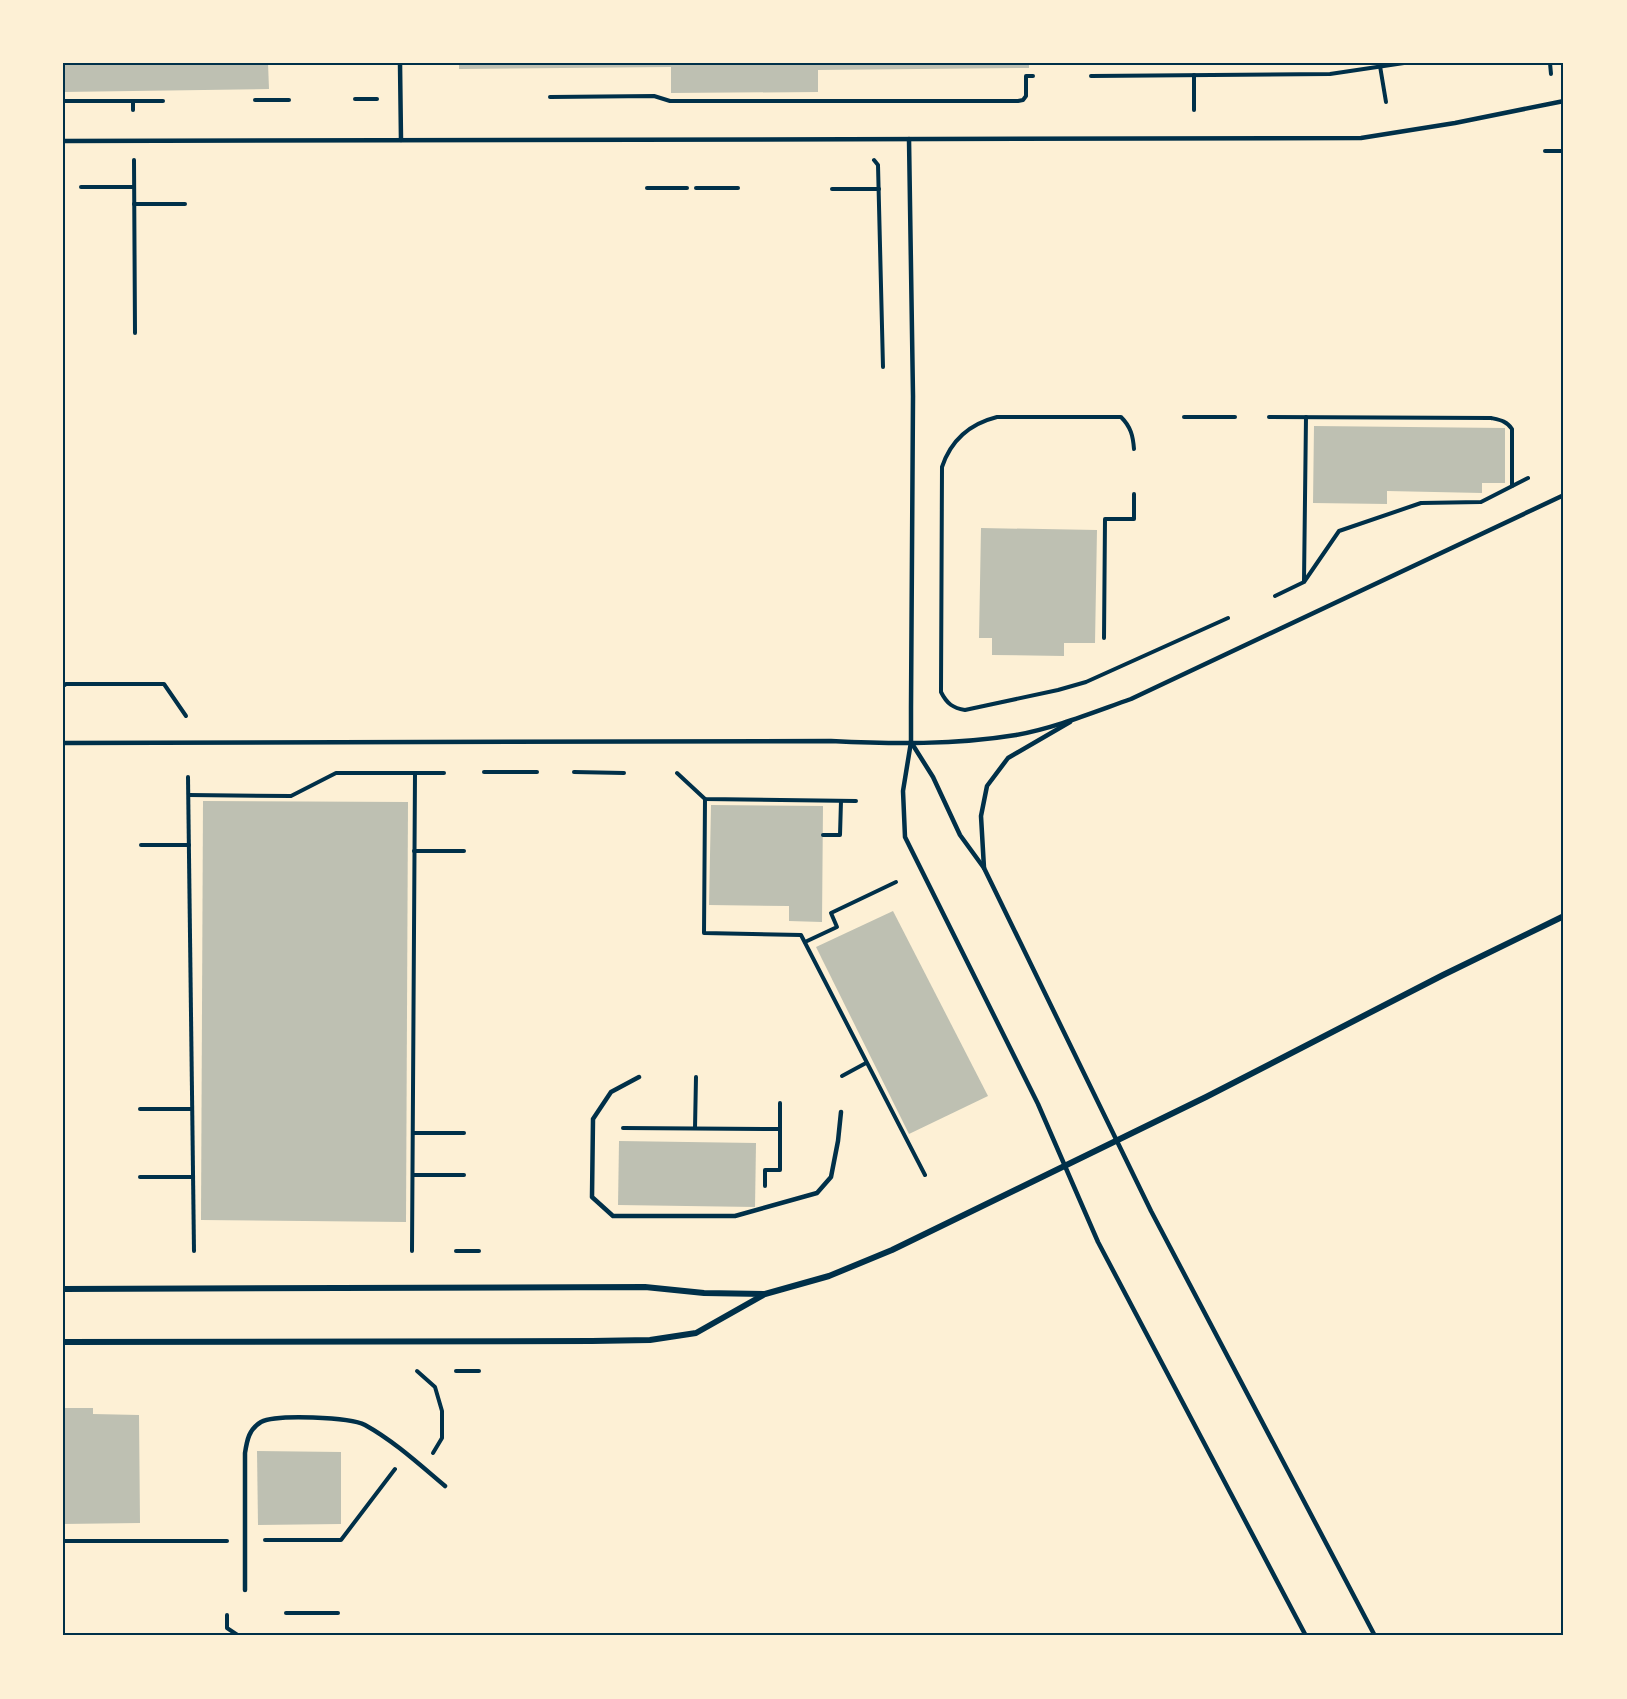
<svg xmlns="http://www.w3.org/2000/svg" width="1627" height="1699" font-family="Spectral,serif">
<style>
.building{fill:#bec0b2}
.lines{fill:none;stroke-linecap:round;stroke-linejoin:round}
.path{stroke:#003049;stroke-width:4}
.service{stroke:#003049;stroke-width:4.5}
.minor{stroke:#003049;stroke-width:6}
.neatline{fill:none;stroke:#003049;stroke-width:2}
</style>
<rect width="100%" height="100%" fill="#fdf0d5"/>
<!-- building -->
<g class="building">
<path d="M63,63H268L269,89L63,92Z"/>
<path d="M459,63H1029V68L818,70V92L671,93V67L459,69Z"/>
<path d="M1314,426L1505,428V483H1482V493L1387,491V504L1313,503Z"/>
<path d="M981,528L1097,530L1095,643H1064V656L992,655V638H979Z"/>
<path d="M203,801L408,802L406,1222L201,1220Z"/>
<path d="M711,805L823,806L822,922L789,921V906L709,905Z"/>
<path d="M893,911L988,1096L909,1134L816,947Z"/>
<path d="M619,1141L756,1143L755,1207L618,1205Z"/>
<path d="M63,1408H93V1414L139,1415L140,1523L63,1524Z"/>
<path d="M257,1451L341,1452V1524L258,1525Z"/>
</g>
<g class="lines">
<!-- path -->
<g class="path">
<path d="M1550,63L1551,74"/>
<path d="M1380,66L1386,102"/>
<path d="M1091,76L1330,74L1404,63"/>
<path d="M550,97L654,96L670,101H1018L1023,100L1026,96V76H1033"/>
<path d="M355,99H377"/>
<path d="M255,100H289"/>
<path d="M63,101H163"/>
<path d="M133,101V110"/>
<path d="M1194,110V75"/>
<path d="M1545,151H1564"/>
<path d="M134,160L135,333"/>
<path d="M874,160L878,165L883,367"/>
<path d="M81,187H134"/>
<path d="M647,188H687"/>
<path d="M696,188H738"/>
<path d="M832,189H879"/>
<path d="M134,204H185"/>
<path d="M1184,417H1235"/>
<path d="M1269,417L1491,418C1500,420 1507,421 1512,429V486"/>
<path d="M1134,449C1133,436 1131,427 1121,417H997C969,424 951,440 942,467L941,692C947,704 953,708 965,710L1058,690L1086,682L1228,618"/>
<path d="M1304,581L1306,417"/>
<path d="M1275,596L1304,582L1339,531L1421,503L1481,502L1528,478"/>
<path d="M1104,638L1105,519H1134V494"/>
<path d="M63,686L66,684H164L186,716"/>
<path d="M484,772H537"/>
<path d="M574,772L624,773"/>
<path d="M677,773L705,799L856,801"/>
<path d="M188,777L194,1251"/>
<path d="M189,795L291,796L336,773H444"/>
<path d="M705,799L704,933L801,935L925,1175"/>
<path d="M823,835H840L841,801"/>
<path d="M141,845H189"/>
<path d="M414,851H464"/>
<path d="M805,942L837,927L831,913L896,882"/>
<path d="M842,1076L866,1063"/>
<path d="M140,1109H192"/>
<path d="M623,1128L780,1129V1103"/>
<path d="M695,1128L696,1077"/>
<path d="M413,1133H464"/>
<path d="M413,1175H464"/>
<path d="M140,1177H193"/>
<path d="M765,1186V1170H780V1129"/>
<path d="M412,1251L415,773"/>
<path d="M456,1251H479"/>
<path d="M417,1371L435,1387L442,1411V1438L433,1453"/>
<path d="M456,1371H479"/>
<path d="M265,1540H341L395,1469"/>
<path d="M63,1541H227"/>
<path d="M286,1613H338"/>
<path d="M227,1615V1628L239,1636"/>
</g>
<!-- service -->
<g class="service">
<path d="M400,63L401,140"/>
<path d="M909,139L913,396L911,707V742L903,791L905,837L1038,1104L1098,1242L1306,1636"/>
<path d="M63,141L1361,138L1455,123L1564,101"/>
<path d="M911,742L933,777L960,835L984,868L1151,1211L1375,1636"/>
<path d="M63,743L831,741C892,744 955,745 1016,735C1055,728 1094,712 1131,699L1564,495"/>
<path d="M984,868L981,816L987,786L1008,758L1070,722"/>
<path d="M639,1077L611,1092L593,1119L592,1197L613,1216H735L817,1193L831,1177L838,1141L841,1112"/>
<path d="M245,1590V1453C247,1440 249,1429 261,1422C276,1414 350,1417 365,1425C394,1441 420,1465 445,1486"/>
</g>
<!-- minor -->
<g class="minor">
<path d="M63,1289L645,1287L704,1293L764,1294"/>
<path d="M63,1342L592,1341L650,1340L696,1333L765,1294L829,1276L892,1250L1206,1097L1443,975L1564,916"/>
</g>
</g>
<!-- border -->
<rect width="1627" height="1699" fill="none" stroke="#fdf0d5" stroke-width="129"/>
<rect x="64" y="64" width="1498" height="1570" class="neatline"/>
</svg>
